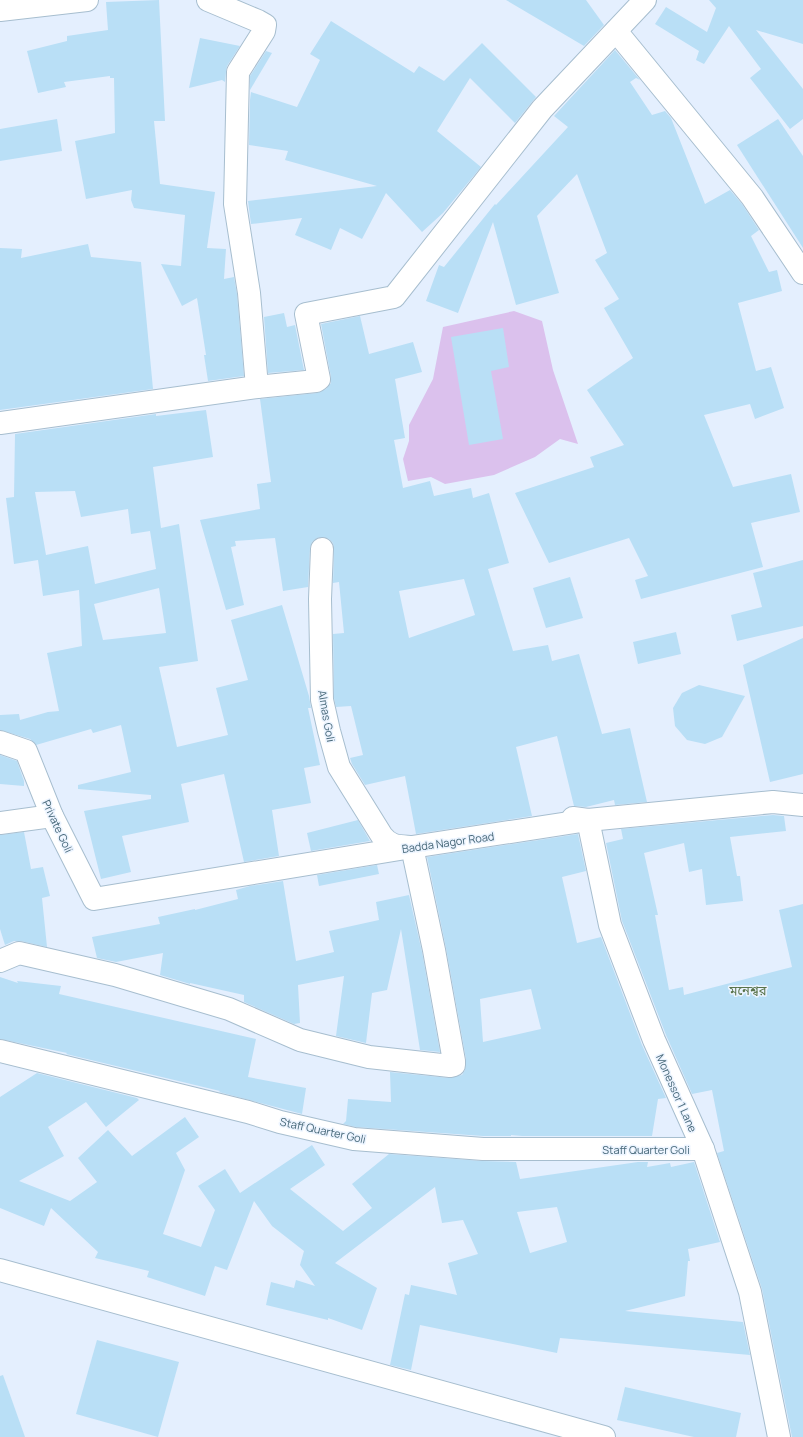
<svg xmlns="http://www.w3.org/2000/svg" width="803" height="1437" font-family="Manrope,'Noto Sans Bengali',sans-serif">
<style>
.green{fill:#dbc1ed}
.building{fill:#b9dff6;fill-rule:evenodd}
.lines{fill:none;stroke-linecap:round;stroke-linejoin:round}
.minor-casing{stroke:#a7becf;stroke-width:24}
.minor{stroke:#fff;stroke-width:22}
.labels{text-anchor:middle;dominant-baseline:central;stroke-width:3;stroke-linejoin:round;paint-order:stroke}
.street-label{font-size:11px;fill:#476879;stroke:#ecf4ff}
.quarter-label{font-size:13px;fill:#58734a;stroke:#ecf4ff}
</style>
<rect width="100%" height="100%" fill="#e4effe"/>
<!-- green -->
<path class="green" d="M514,311L542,321L553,370L578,444L560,439L535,457L494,475L445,484L431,477L408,481L403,459L409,441V425L433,379L443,327Z"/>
<!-- building -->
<g class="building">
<path d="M159,0L165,121H154L160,184L215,192L207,248L226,249L224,279L234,277L237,294L244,376L208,381L204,355H206L197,298L182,306L161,264L181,266L185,215L134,208L131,200L132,190L86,199L75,141L115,133L114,78H110V76L64,82L66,87L38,93L27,51L67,41V36L108,30L106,2Z"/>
<path d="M506,0H586L604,25L584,46Z"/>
<path d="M709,0H803V44L756,30L803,89V119L790,129L750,78L761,69L729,26L704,64L696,60L699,51L655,24L666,7L707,32L716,8Z"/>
<path d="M331,21L414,73L419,66L444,81L482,43L536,97L515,123L470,78L437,131L481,167L443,213L422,232L386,193L362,239L340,228L331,250L295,235L302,218L251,224L248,201L377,186L285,160L288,151L249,145L250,100L251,92L297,107L320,60L310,54Z"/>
<path d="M200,38L240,46L227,66L226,72L225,82L222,80L189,88Z"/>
<path d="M615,50L640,80L636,78L630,82L652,115L665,111L671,118L705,204L730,190L742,204L759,230L751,236L769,272L777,270L782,291L738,303L756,371L771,367L784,408L755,419L750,404L704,415L733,487L791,474L800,512L751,523L763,567L641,599L635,580L648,576L629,538L549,563L515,493L594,467L590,457L624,445L587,390L633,358L604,308L619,299L595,260L607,253L577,174L537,216L559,293L516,305L493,222L458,313L426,301L439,265L444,267L495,204L496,205L568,127L554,116Z"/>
<path d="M266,51L272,53L250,90V76Z"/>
<path d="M57,119L62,151L0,161V129Z"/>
<path d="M778,119L803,156V248L737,145Z"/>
<path d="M88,244L91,257L141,262L153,389L0,410V248L22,249L21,258Z"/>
<path d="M284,313L287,327L295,325L304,370L268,373L264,317Z"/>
<path d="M360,316L369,354L413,342L422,372L395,379L405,438L394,440L403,488L430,481L434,496L471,488L473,498L489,493L509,563L488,569L513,651L548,645L552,661L579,654L602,734L630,728L647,802L615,805L614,800L586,807L574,806L557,736L516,747L532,816L416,834L405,776L365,785L352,764L350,758L363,755L351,706L336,707L334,698L333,634L344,633L339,582L333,583L334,550L333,543L329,539L323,537L317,538L312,542L310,548L308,587L283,591L275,538L235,541L236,546L231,547L244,605L226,610L200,520L260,509L257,484L271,482L260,399L317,393L326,389L331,383V377L321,324ZM464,579L475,615L409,638L399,591Z"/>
<path d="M503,328L509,367L491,371L503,439L469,445L451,337Z"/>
<path d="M206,410L213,457L153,467L161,528L179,524L198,661L159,667L177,747L228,735L216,688L248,680L231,620L282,605L309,696L311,708H308L320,765L304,768L311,803L272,810L279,856L244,862L224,774L181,784L189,822L122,836L131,872L101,879L84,811L151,799V795L78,789V785L131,772L121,725L93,733L91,729L36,745L30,739L0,730V715L19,714L20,720L48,712L59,711L47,653L82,646L79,590L43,596L38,560L14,564L6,498L14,497L15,434L156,414V416ZM75,491L81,517L128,509L131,534L150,531L156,569L95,584L88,546L46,555L35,492ZM159,588L166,633L103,640L94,604Z"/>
<path d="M803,560V626L737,641L731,615L762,607L753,573Z"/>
<path d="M570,577L583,618L546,628L533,588Z"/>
<path d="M676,632L681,654L638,664L633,642Z"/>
<path d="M803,638V774L770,782L743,665Z"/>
<path d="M699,685L745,696L722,737L705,744L687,740L675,726L673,708L682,693Z"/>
<path d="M0,755L17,761L24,781V786L0,784Z"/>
<path d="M773,815L784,816L786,831L730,837L737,876H740L743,901L706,905L702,869L689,872L684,843L644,853L658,915H655L669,990L683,987L684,995L792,967L779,910L803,904V1437H792L762,1289L717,1153L724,1151L712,1090L692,1094L666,1035L622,921L606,843L623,839L621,829Z"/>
<path d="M358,820L370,841L311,851L307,833Z"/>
<path d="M24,832L31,869L43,867L50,896L42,898L47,947L21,941H14L5,945L0,929V835Z"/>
<path d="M578,834L586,871L562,877L577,943L601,937L642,1045L666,1098L658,1099L652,1136H522L511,1135V1136H483L356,1127L343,1124L346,1121L348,1099L391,1102L390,1072L449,1078L462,1075L465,1070L466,1059L446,948L427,857ZM531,989L541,1029L483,1042L480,999Z"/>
<path d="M377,865L379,874L319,886L317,875Z"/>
<path d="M283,881L296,961L334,952L329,931L379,920L376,902L409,895L422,952L440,1052L420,1050L401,929L387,990L372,993L366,1043L336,1036L344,976L298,985L300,1023L294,1024L244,1002V995L190,983V984L160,975L163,953L116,962L97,958L92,937L160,924L158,917L195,909V910L238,899L236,890L250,886Z"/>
<path d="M0,977L18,983L17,981L61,986L59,994L256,1039L248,1077L306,1088L302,1114L219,1092L220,1091L66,1054L67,1053L0,1039Z"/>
<path d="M37,1073L137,1098L139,1100L106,1127L86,1102L48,1127L64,1156L19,1181L70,1201L97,1182L78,1158L108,1130L132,1156L185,1117L199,1137L176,1153L185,1170L163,1234L201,1247L215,1210L198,1186L225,1169L240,1193L312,1145L325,1165L290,1189L343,1231L372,1208L352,1184L389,1154L482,1161L516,1162L520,1179L638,1162H648L647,1167L670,1163L671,1167L694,1162L720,1242L688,1249L690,1261H688L685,1296L625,1311L743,1322L750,1355L560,1338L557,1353L420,1325L411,1370L390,1365L405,1294L409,1295L411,1285L457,1295L448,1263L478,1254L463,1220L442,1223L435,1187L335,1263L377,1288L362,1330L328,1318V1320L266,1305L271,1282L294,1288L296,1280L315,1286L300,1265L304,1251L272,1226L254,1201L227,1270L215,1266L205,1296L147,1277L149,1271L95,1258L98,1252L51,1208L44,1226L0,1208V1097ZM557,1207L567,1242L530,1253L517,1212Z"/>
<path d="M97,1340L179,1362L158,1437L76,1414Z"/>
<path d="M3,1375L25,1437H0V1376Z"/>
<path d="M625,1387L741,1413L736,1437H694L617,1420Z"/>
</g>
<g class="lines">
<!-- minor casing -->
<g class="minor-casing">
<g id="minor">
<path d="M208,0L258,21L265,25L264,31L238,72L235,204L249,293L257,387"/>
<path d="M0,10L87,0"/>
<path d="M616,31L752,197L803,273"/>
<path d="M0,423L257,387L316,381L319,379L306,314L394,297L542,109L645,0"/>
<path d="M0,742L26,751L52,816L94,899L412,847L588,820L773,802L803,805"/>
<path d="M573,818L588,820L610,925L654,1040L703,1149L750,1292L779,1437"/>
<path d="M0,823L52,816"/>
<path d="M0,961L19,953L115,975L229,1009L300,1040L369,1057L450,1066L454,1065V1061L434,950L412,847C398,846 391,847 382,836L339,767L329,731L322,700L320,599L322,549"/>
<path d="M0,1051L248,1112L280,1122L354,1139L483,1149H703"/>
<path d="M0,1270L604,1437"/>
</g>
</g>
<!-- minor -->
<use href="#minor" class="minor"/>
</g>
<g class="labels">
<!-- street labels -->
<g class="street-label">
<text transform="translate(327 716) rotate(80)">Almas Goli</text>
<text transform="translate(58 826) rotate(65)">Private Goli</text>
<text transform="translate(448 842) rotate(-8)">Badda Nagor Road</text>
<text transform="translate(677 1093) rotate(66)">Monessor 1 Lane</text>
<text transform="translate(323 1130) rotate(12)">Staff Quarter Goli</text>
<text x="646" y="1149">Staff Quarter Goli</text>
</g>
<!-- quarter labels -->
<g class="quarter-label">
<text x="748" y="990">মনেশ্বর</text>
</g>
</g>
</svg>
